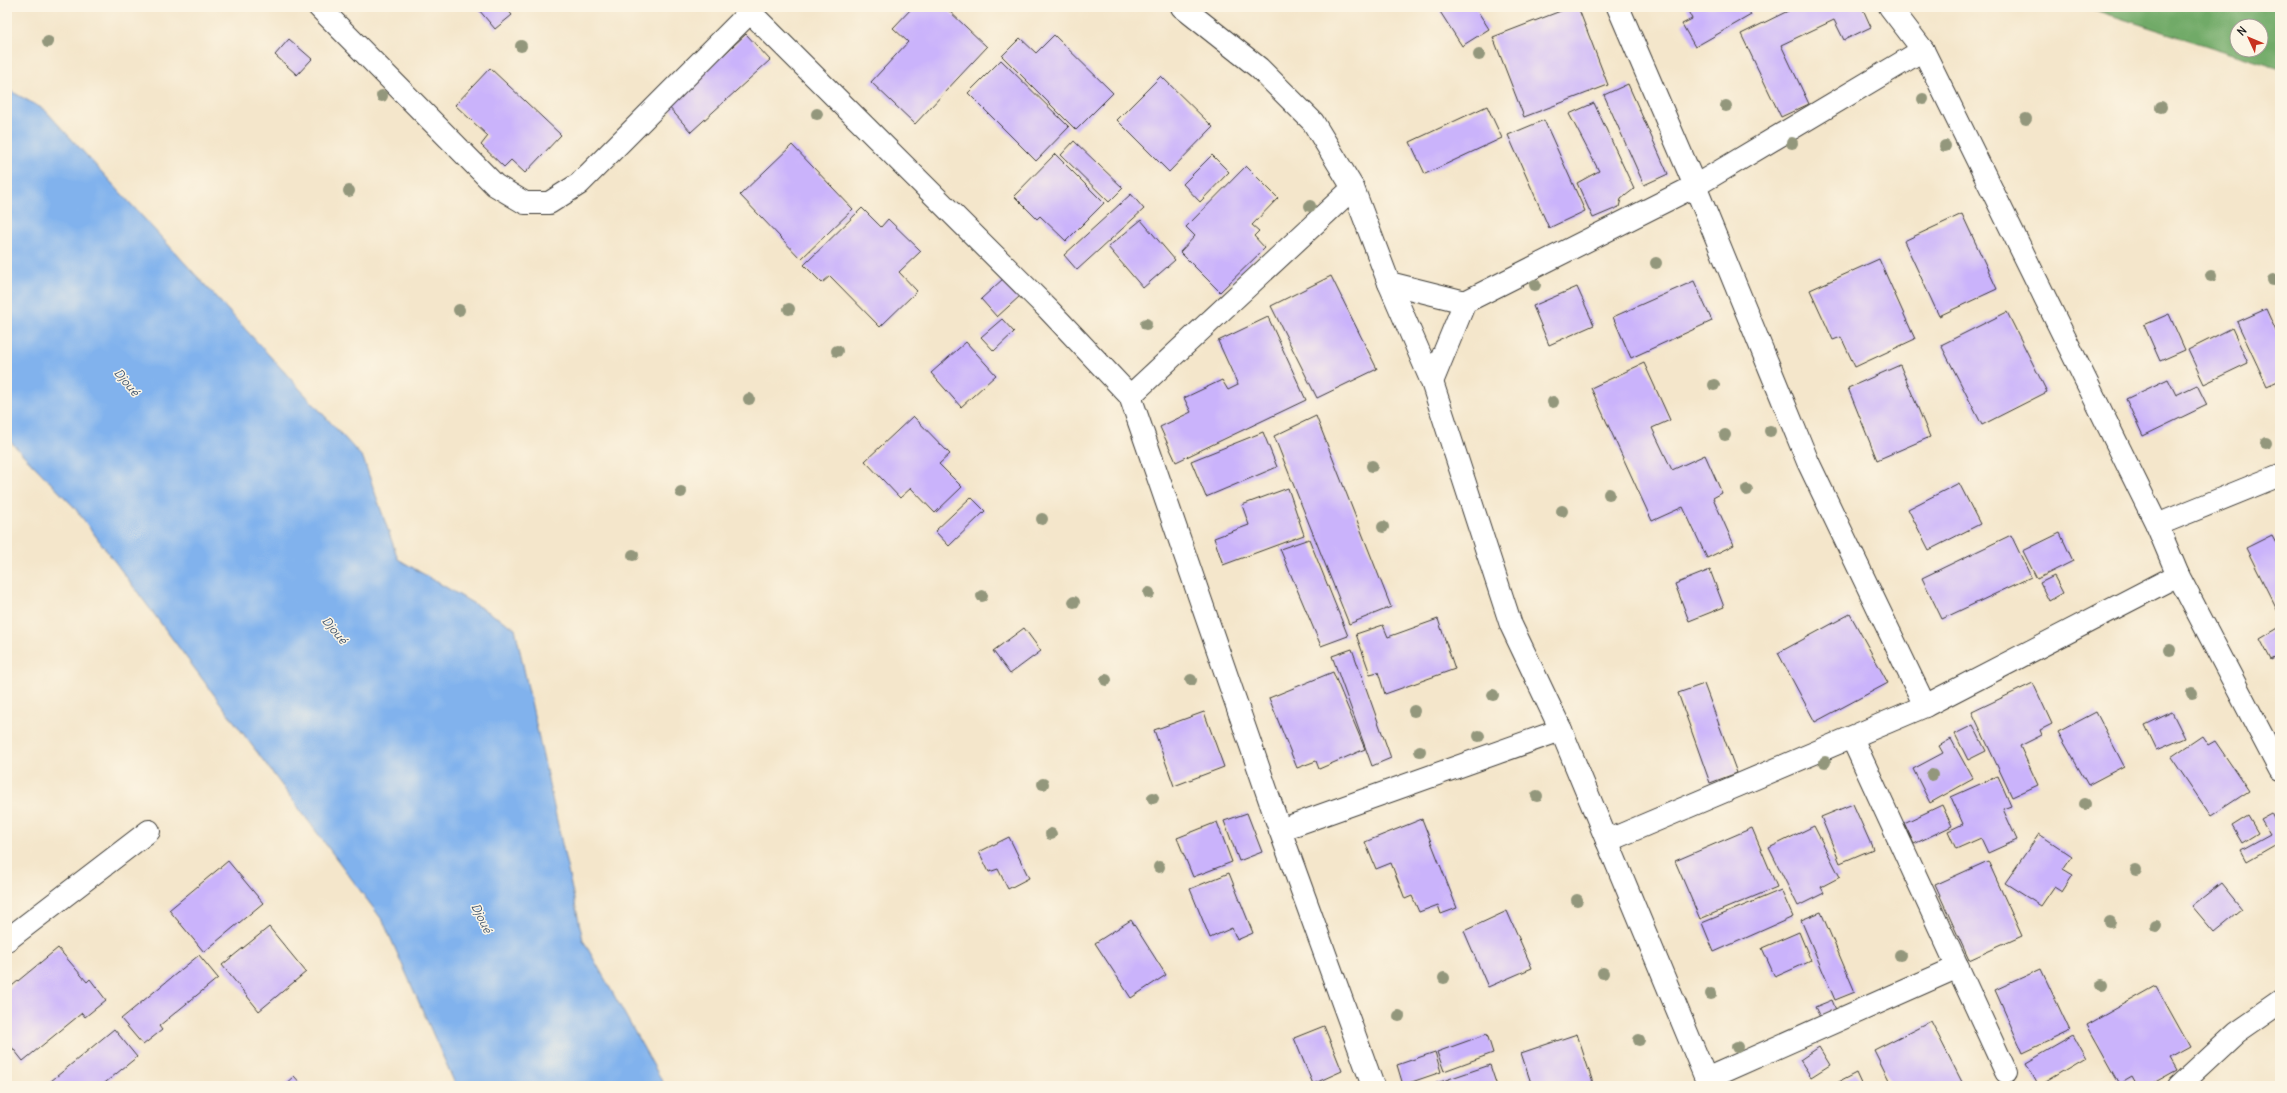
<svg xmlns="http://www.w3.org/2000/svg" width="2287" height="1093" font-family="Delius,sans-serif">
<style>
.forest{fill:#71aa68;stroke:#466342;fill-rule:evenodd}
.water{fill:#81b2ed;stroke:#4e6784}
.building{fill:#cab3fb}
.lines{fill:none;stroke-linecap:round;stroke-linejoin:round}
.street-casing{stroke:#3c3a36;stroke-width:24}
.street{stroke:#fff;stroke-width:22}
.tree{fill:#93977c}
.labels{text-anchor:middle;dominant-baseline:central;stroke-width:3;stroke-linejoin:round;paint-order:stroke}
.water-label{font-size:12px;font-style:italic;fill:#445870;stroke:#fcf5e5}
</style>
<rect width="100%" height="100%" fill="#fcf5e5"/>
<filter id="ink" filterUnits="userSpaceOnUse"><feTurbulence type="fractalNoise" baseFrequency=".025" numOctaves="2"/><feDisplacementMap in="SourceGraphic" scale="8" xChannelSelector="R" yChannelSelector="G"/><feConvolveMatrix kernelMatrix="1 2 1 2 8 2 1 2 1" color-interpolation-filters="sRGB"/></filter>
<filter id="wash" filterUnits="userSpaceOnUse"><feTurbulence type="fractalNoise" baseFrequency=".012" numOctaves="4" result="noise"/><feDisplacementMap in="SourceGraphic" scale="16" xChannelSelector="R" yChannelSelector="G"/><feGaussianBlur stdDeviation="0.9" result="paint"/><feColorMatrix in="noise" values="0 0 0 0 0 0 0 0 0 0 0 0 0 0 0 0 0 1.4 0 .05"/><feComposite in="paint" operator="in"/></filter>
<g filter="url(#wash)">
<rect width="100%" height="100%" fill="#f4e6cb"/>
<!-- forest -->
<path class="forest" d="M2085,7H2280V69L2277,68ZM2237,26H2261V50H2237Z"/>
<!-- water -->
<path class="water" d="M7,89L45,110L363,458L398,559L515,628L583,940L665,1086H456L383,921L74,507L7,438Z"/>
<g id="blocks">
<!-- building -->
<g class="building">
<path d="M482,7H505L512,15L495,29L479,10Z"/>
<path d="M913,7H945L987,47L915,124L871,82L908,42L893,28Z"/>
<path d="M1437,7H1475L1489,29L1462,46Z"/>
<path d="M1571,7H1578L1608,85L1524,117L1493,37Z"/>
<path d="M1686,7H1747L1751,15L1695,47L1682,24L1692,19Z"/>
<path d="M1796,7H1862L1871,27L1844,40L1834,20L1781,45L1809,104L1781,117L1741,34Z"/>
<path d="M746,34L770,60L691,132L668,106Z"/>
<path d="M1054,35L1113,93L1076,130L1002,56L1020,38L1036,53Z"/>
<path d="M289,39L312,59L297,75L275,55Z"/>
<path d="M1001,60L1069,127L1036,161L968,93Z"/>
<path d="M490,68L561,135L525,173L511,160L504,167L481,145L488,136L455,105Z"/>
<path d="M1161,76L1213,127L1169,172L1117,120Z"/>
<path d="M1628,84L1668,174L1644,185L1604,95Z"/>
<path d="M1594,103L1634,189L1621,199L1619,207L1593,218L1577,183L1599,171L1569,114Z"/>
<path d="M1487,106L1502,138L1425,174L1410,142Z"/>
<path d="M1544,120L1585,211L1549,228L1508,135Z"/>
<path d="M1074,141L1123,188L1109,202L1061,155Z"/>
<path d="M792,145L853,209L801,259L740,195Z"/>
<path d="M1055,154L1104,203L1066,241L1040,216L1037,219L1014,196Z"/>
<path d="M1212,155L1229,172L1200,202L1183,184Z"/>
<path d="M1246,166L1278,198L1252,225L1259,231L1254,236L1265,248L1220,292L1180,252L1195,236L1186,227Z"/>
<path d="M1131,194L1144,209L1077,270L1064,255Z"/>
<path d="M862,208L881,227L888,219L921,251L899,272L917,291L880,327L830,276L822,283L804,265Z"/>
<path d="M1962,214L1997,289L1939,316L1904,241Z"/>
<path d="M1141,220L1175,260L1143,288L1108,247Z"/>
<path d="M1879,259L1915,339L1855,367L1841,337L1833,340L1810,290Z"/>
<path d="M1331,276L1377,369L1317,398L1271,306Z"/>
<path d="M1004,278L1020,296L997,317L981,299Z"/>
<path d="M1694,281L1712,321L1631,358L1613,317Z"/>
<path d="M1577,287L1594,325L1549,345L1533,306Z"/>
<path d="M2266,309L2280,340V380L2267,386L2237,322Z"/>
<path d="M2007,312L2047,392L1982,425L1941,345Z"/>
<path d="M2169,314L2185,350L2160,361L2144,325Z"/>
<path d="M1268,317L1306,400L1176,462L1160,427L1191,412L1184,398L1222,380L1228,390L1238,385L1218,341Z"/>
<path d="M1002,319L1014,332L994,351L981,337Z"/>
<path d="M2232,328L2248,363L2204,384L2188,350Z"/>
<path d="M966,342L996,375L961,407L931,373Z"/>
<path d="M1644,363L1670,420L1652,428L1672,470L1705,455L1722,493L1713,498L1734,545L1707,558L1683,507L1652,521L1591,388Z"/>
<path d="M1900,365L1930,437L1877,460L1848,388Z"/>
<path d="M2168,379L2176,395L2197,385L2207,405L2143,436L2126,399Z"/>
<path d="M913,416L950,454L939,464L962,487L935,513L911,488L900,498L865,461Z"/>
<path d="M1316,416L1391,607L1349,624L1274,436Z"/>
<path d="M1263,432L1277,467L1206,497L1191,461Z"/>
<path d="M1959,483L1980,524L1929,550L1908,509Z"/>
<path d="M1288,488L1304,535L1223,565L1214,538L1249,525L1242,505Z"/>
<path d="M971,497L985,511L949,546L935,531Z"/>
<path d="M2060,533L2073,561L2037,579L2023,551Z"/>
<path d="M2011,535L2031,577L1942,619L1922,578Z"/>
<path d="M2272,535L2280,550V616L2246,548Z"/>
<path d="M1309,539L1348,636L1321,646L1280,549Z"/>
<path d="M1710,570L1724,607L1689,621L1675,584Z"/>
<path d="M2054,576L2063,593L2049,601L2040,583Z"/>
<path d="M1850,614L1888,683L1815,722L1778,653Z"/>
<path d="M1438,619L1455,669L1385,694L1378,672L1370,674L1356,634L1383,625L1388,637Z"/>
<path d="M2280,627V655L2271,660L2260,639Z"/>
<path d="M1024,628L1041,651L1010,674L993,651Z"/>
<path d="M1352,649L1391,758L1372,766L1332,656Z"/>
<path d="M1333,672L1365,749L1319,769L1316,761L1297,768L1269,698Z"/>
<path d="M2033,683L2052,724L2040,730L2042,735L2020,746L2038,785L2012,797L1972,712Z"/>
<path d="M1704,684L1737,773L1710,783L1678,693Z"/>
<path d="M1204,712L1224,767L1174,786L1154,730Z"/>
<path d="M2096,712L2124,766L2088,785L2058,732Z"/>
<path d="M2172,712L2185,738L2157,750L2145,725Z"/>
<path d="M1973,725L1986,751L1968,760L1955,734Z"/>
<path d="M2202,736L2208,745L2215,741L2249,791L2211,816L2171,757Z"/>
<path d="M1951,739L1973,779L1930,803L1913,769L1943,753L1939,746Z"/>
<path d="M1998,776L2011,806L2003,809L2017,840L1988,853L1981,838L1956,849L1948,831L1963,824L1951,797Z"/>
<path d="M1853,804L1873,849L1840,863L1821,817Z"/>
<path d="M1942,805L1952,826L1914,844L1904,823Z"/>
<path d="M1247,813L1262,852L1239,861L1224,821Z"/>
<path d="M2272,813L2280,829V842L2247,861L2241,850L2270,834L2261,819Z"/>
<path d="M2248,816L2258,833L2242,843L2232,826Z"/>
<path d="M1422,819L1457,908L1441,914L1438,905L1419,912L1412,896L1405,899L1391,863L1376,869L1365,842Z"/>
<path d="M1217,822L1232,862L1193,877L1177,838Z"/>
<path d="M1814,826L1840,877L1821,887L1824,893L1798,906L1769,848Z"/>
<path d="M1752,828L1777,887L1700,919L1675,861Z"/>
<path d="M2039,834L2072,856L2063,869L2073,875L2062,892L2054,887L2041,906L2005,883Z"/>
<path d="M1009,837L1029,878L1008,889L998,869L989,872L979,852Z"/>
<path d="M228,861L263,903L204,952L169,910Z"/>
<path d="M1988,861L2022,936L1969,960L1935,885Z"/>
<path d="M1229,873L1253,933L1237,940L1232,928L1210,938L1190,889Z"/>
<path d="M2221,883L2242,909L2214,932L2192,906Z"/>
<path d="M1781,890L1793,917L1714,952L1702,923Z"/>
<path d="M1507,911L1532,968L1488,987L1464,931Z"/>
<path d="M1821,912L1855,992L1835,1000L1801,920Z"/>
<path d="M1131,920L1166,975L1131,998L1095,943Z"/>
<path d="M269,927L306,972L259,1011L222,965Z"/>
<path d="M1799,932L1811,961L1775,977L1762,948Z"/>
<path d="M58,948L87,982L90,979L106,1000L85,1017L82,1013L23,1061L7,1041V990Z"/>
<path d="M199,955L218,978L159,1026L162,1030L143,1045L121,1019Z"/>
<path d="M2041,969L2070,1031L2023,1053L1995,990Z"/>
<path d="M2156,986L2190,1047L2170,1058L2177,1070L2148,1086H2137L2132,1077L2120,1084L2087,1025Z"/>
<path d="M1832,1000L1836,1010L1820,1017L1815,1007Z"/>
<path d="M1931,1021L1963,1084L1958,1086H1892L1874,1050Z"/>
<path d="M1324,1026L1342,1071L1313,1084L1294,1038Z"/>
<path d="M114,1029L137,1057L101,1086H45Z"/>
<path d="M1487,1034L1493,1053L1444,1071L1437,1052Z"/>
<path d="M1577,1034L1594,1086H1532L1521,1053Z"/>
<path d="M2073,1036L2085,1057L2038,1085L2026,1063Z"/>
<path d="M1819,1047L1830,1065L1811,1077L1800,1060Z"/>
<path d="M1435,1052L1441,1072L1403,1085L1397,1065Z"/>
<path d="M1490,1065L1497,1086H1428Z"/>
<path d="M1856,1073L1862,1086H1831Z"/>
<path d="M294,1076L303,1086H283Z"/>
</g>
</g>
</g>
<g filter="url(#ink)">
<use href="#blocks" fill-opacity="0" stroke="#3c3a36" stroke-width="1"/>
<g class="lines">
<!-- street casing -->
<g class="street-casing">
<g id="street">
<path d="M319,7L495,185L525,203H549L579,184L750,12"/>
<path d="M745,7L1048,309L1130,396L1280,830L1373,1086"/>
<path d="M1182,7L1259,68L1313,122L1353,188L1389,283L1432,382L1511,625L1561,730L1709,1086"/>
<path d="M1618,7L1695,186L1808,462L1925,706"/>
<path d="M1890,7L1923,50L2157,525L2178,575L2280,770"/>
<path d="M1389,283L1465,302"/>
<path d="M1432,382L1465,302L1695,186L1923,50"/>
<path d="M1130,396L1353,188"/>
<path d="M2157,525L2280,475"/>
<path d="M1852,738L2006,1072"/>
<path d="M1280,830L1561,730"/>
<path d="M1607,841L1925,706L2178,575"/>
<path d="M7,940L149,831"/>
<path d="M1706,1079L1958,967"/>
<path d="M2179,1086L2237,1032L2280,1002"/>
</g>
</g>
<!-- street -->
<use href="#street" class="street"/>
</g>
<!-- trees -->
<g class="tree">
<circle cx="48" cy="42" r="6"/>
<circle cx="521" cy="46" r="6"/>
<circle cx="1479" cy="55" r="6"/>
<circle cx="382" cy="96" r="6"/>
<circle cx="1923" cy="99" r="6"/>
<circle cx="1726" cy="106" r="6"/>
<circle cx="2161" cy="107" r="6"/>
<circle cx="817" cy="114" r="6"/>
<circle cx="2026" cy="119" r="6"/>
<circle cx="1792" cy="143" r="6"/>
<circle cx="1945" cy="146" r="6"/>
<circle cx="349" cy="191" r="6"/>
<circle cx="1310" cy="206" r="6"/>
<circle cx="1656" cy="263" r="6"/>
<circle cx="2211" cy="276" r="6"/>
<circle cx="2273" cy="280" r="6"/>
<circle cx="1535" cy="285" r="6"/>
<circle cx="789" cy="309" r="6"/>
<circle cx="459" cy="310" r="6"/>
<circle cx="1146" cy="324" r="6"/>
<circle cx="837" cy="351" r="6"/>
<circle cx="1714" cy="385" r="6"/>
<circle cx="749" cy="399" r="6"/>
<circle cx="1553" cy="402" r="6"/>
<circle cx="1770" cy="431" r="6"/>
<circle cx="1725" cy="435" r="6"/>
<circle cx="2266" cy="443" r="6"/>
<circle cx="1372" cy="466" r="6"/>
<circle cx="1747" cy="490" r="6"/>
<circle cx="681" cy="492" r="6"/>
<circle cx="1609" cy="494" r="6"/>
<circle cx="1562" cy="511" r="6"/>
<circle cx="1042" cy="519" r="6"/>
<circle cx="1383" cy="527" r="6"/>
<circle cx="633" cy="555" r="6"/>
<circle cx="1149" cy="593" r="6"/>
<circle cx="982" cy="596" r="6"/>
<circle cx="1074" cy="602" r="6"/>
<circle cx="2170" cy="650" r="6"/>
<circle cx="1106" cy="680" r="6"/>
<circle cx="1191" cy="680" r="6"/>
<circle cx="2192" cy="693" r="6"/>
<circle cx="1493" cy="695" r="6"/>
<circle cx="1414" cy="711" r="6"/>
<circle cx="1479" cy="736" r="6"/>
<circle cx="1420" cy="751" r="6"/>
<circle cx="1825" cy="762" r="6"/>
<circle cx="1932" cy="775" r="6"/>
<circle cx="1043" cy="784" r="6"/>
<circle cx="1537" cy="796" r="6"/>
<circle cx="1153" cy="798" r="6"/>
<circle cx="2085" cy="804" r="6"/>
<circle cx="1051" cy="834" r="6"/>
<circle cx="1159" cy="867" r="6"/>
<circle cx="2136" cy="870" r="6"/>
<circle cx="1577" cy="900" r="6"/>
<circle cx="2110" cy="922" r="6"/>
<circle cx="2156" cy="926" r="6"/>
<circle cx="1900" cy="955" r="6"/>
<circle cx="1603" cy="973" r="6"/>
<circle cx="1444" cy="978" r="6"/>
<circle cx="2102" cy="985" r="6"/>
<circle cx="1711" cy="994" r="6"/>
<circle cx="1399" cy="1016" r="6"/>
<circle cx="1639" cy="1040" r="6"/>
<circle cx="1737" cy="1047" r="6"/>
</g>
</g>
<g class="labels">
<!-- water labels -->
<g class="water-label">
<text transform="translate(127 382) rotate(50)">Djoué</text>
<text transform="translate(335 630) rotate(50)">Djoué</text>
<text transform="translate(482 918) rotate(64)">Djoué</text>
</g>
</g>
<!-- margin -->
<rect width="2287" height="1093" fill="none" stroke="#fcf5e5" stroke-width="24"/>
<!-- north arrow -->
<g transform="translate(2249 38) rotate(314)"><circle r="19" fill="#fcf5e5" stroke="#a29e95"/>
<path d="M0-3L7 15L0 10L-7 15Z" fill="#c8321e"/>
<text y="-6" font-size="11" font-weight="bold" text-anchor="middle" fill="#1c1c1c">N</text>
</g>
</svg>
